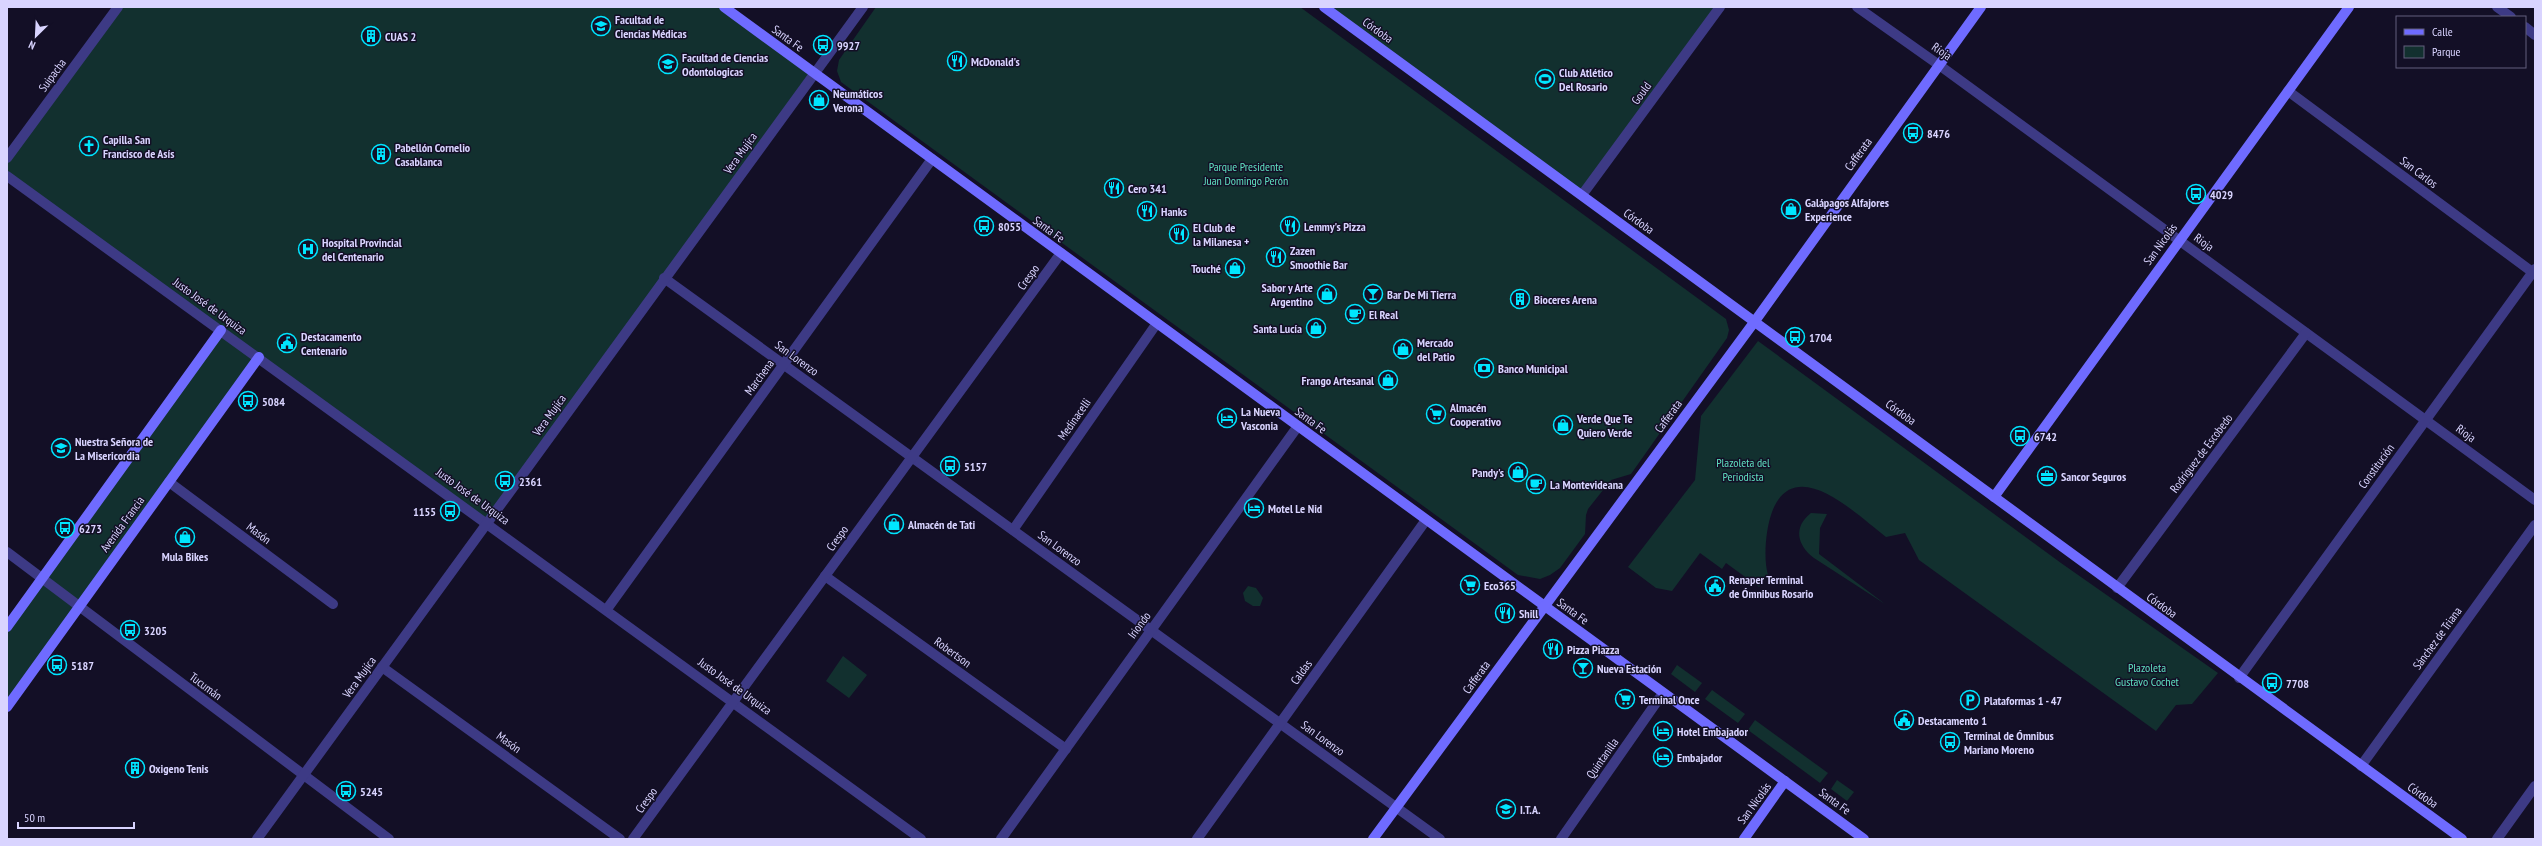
<svg xmlns="http://www.w3.org/2000/svg" width="2542" height="846" font-family="'PT Sans Narrow',sans-serif">
<style>
.green{fill:#12302f}
.lines{fill:none;stroke-linecap:round;stroke-linejoin:round}
.street{stroke:#3d3a85;stroke-width:10}
.secondary{stroke:#6f6bff;stroke-width:10}
.labels{text-anchor:middle;dominant-baseline:central;stroke-width:3;stroke-linejoin:round;paint-order:stroke}
.poi-label{font-size:12px;font-weight:bold;fill:#d9d4ff;stroke:#130f26;text-anchor:start}
.street-label{font-size:12px;fill:#d9d4ff;stroke:#130f26}
.park-label{font-size:12px;fill:#5fe0c0;stroke:#130f26}
</style>
<rect width="100%" height="100%" fill="#130f26"/>
<!-- green -->
<g class="green">
<path d="M118,7H724L814,73L488,522L258,357L7,707V627L221,330L7,176V158Z"/>
<path d="M876,7H1300L1726,319L1729,330L1727,338L1631,474L1611,480L1588,509L1586,515L1585,534L1560,568L1550,575L1540,579L1518,575L841,82L837,71L839,60Z"/>
<path d="M1324,7H1720L1582,195Z"/>
<path d="M1758,341L2061,563L2218,673L2192,704L2176,705L2156,731L1919,560L1905,533L1886,537C1857,515 1795,452 1772,512C1766,528 1763,558 1768,575L1759,587L1726,563L1722,569L1700,553L1672,591L1656,588L1628,567L1695,480L1701,416Z"/>
<path d="M1811,513L1827,514L1820,528L1819,554L1885,604L1814,558C1797,545 1793,527 1811,513Z"/>
<path d="M1248,586L1256,588L1263,598L1260,606H1253L1245,601L1243,593Z"/>
<path d="M843,656L867,675L849,698L826,681Z"/>
<path d="M1677,665L1702,683L1695,692L1671,674Z"/>
<path d="M1712,690L1745,714L1738,723L1705,699Z"/>
<path d="M1755,720L1828,773L1820,783L1748,730Z"/>
<path d="M1837,780L1854,792L1847,801L1831,789Z"/>
</g>
<g class="lines">
<!-- street -->
<g class="street">
<path d="M1857,7L1939,65L2535,500"/>
<path d="M2497,7L2511,17"/>
<path d="M2525,27L2535,35"/>
<path d="M2288,91L2535,274"/>
<path d="M7,158L118,7"/>
<path d="M7,176L921,839"/>
<path d="M1582,195L1720,7"/>
<path d="M664,278L1440,839"/>
<path d="M169,482L333,604"/>
<path d="M1013,530L1157,323"/>
<path d="M7,552L389,839"/>
<path d="M825,576L1066,749"/>
<path d="M2117,588L2306,333"/>
<path d="M607,609L932,159"/>
<path d="M382,667L620,839"/>
<path d="M2239,678L2535,269"/>
<path d="M2361,766L2535,525"/>
<path d="M257,839L863,7"/>
<path d="M633,839L1061,253"/>
<path d="M1001,839L1298,426"/>
<path d="M1197,839L1426,520"/>
<path d="M1561,839L1663,693"/>
<path d="M2497,839L2535,786"/>
</g>
<!-- secondary -->
<g class="secondary">
<path d="M724,7L1864,839"/>
<path d="M1324,7L2462,839"/>
<path d="M1994,497L2349,7"/>
<path d="M7,627L221,330"/>
<path d="M7,707L259,357"/>
<path d="M1373,839L1755,321L1981,7"/>
<path d="M1744,839L1785,781"/>
</g>
</g>
<!-- icons -->
<defs>
<g id="university-ring" transform="scale(1)"><circle r="9.5" fill="#130f26" stroke="#00e5ff" stroke-width="1.5"/><path d="M0-5L7-2L0 1L-7-2ZM-4 1L0 2.5L4 1V4Q0 6-4 4Z" fill="#00e5ff"/></g>
<g id="building-ring" transform="scale(1)"><circle r="9.5" fill="#130f26" stroke="#00e5ff" stroke-width="1.5"/><path d="M-4-6H4V6H1V3H-1V6H-4ZM-2.5-4.3h1.7v1.8h-1.7ZM.8-4.3h1.7v1.8H.8ZM-2.5-1h1.7V.8h-1.7ZM.8-1h1.7V.8H.8Z" fill="#00e5ff"/></g>
<g id="bus-ring" transform="scale(1)"><circle r="9.5" fill="#130f26" stroke="#00e5ff" stroke-width="1.5"/><path d="M-5-6H5V4H4V6H2V4H-2V6H-4V4H-5ZM-3.5-4V0h7V-4ZM-3.5 1.2v1.5H-2V1.2ZM2 1.2v1.5H3.5V1.2Z" fill="#00e5ff"/></g>
<g id="restaurant-ring" transform="scale(1)"><circle r="9.5" fill="#130f26" stroke="#00e5ff" stroke-width="1.5"/><path d="M-5-6h1v4h1v-4h1v4h1v-4h1v5L-1.5 .5V6h-2V.5L-5-1ZM5-6V6H3V1.5H1.5Q1.5-4 5-6Z" fill="#00e5ff"/></g>
<g id="stadium-ring" transform="scale(1)"><circle r="9.5" fill="#130f26" stroke="#00e5ff" stroke-width="1.5"/><path d="M0-5a6.5 5 0 1 0 0 10a6.5 5 0 1 0 0-10ZM-3.5-1.8h7v3.6h-7Z" fill="#00e5ff"/></g>
<g id="shop-ring" transform="scale(1)"><circle r="9.5" fill="#130f26" stroke="#00e5ff" stroke-width="1.5"/><path d="M-5-2.5h2.3a2.7 3.5 0 0 1 5.4 0H5L5.5 6h-11ZM-1.5-2.5h3a1.5 2.3 0 0 0-3 0Z" fill="#00e5ff"/></g>
<g id="church-ring" transform="scale(1)"><circle r="9.5" fill="#130f26" stroke="#00e5ff" stroke-width="1.5"/><path d="M-1.2-6h2.4v3.5h3.3v2.4h-3.3V6h-2.4V-.1h-3.3v-2.4h3.3Z" fill="#00e5ff"/></g>
<g id="hospital-ring" transform="scale(1)"><circle r="9.5" fill="#130f26" stroke="#00e5ff" stroke-width="1.5"/><path d="M-5-5h3v3.5h4V-5h3V5h-3V1.5h-4V5h-3Z" fill="#00e5ff"/></g>
<g id="bar-ring" transform="scale(1)"><circle r="9.5" fill="#130f26" stroke="#00e5ff" stroke-width="1.5"/><path d="M-6-5H6L.8 .8V4.5H3.5V6h-7V4.5H-.8V.8Z" fill="#00e5ff"/></g>
<g id="cafe-ring" transform="scale(1)"><circle r="9.5" fill="#130f26" stroke="#00e5ff" stroke-width="1.5"/><path d="M-5.5-4.5H6V0H3Q3 3.5 0 3.5H-2.5Q-5.5 3.5-5.5 0ZM3-3.2v2h1.7v-2ZM-6 4.5H4V6H-6Z" fill="#00e5ff"/></g>
<g id="civic-ring" transform="scale(1)"><circle r="9.5" fill="#130f26" stroke="#00e5ff" stroke-width="1.5"/><path d="M-.6-6.5H3V-4.5H.6V-3L4-1V1h2V6H-6V1h2V-1L-.6-3ZM-1.2 2.5V6h2.4V2.5Z" fill="#00e5ff"/></g>
<g id="bank-ring" transform="scale(1)"><circle r="9.5" fill="#130f26" stroke="#00e5ff" stroke-width="1.5"/><path d="M-6-4H6V4H-6ZM0-2.3a2.3 2.3 0 1 0 0 4.6a2.3 2.3 0 1 0 0-4.6Z" fill="#00e5ff"/></g>
<g id="supermarket-ring" transform="scale(1)"><circle r="9.5" fill="#130f26" stroke="#00e5ff" stroke-width="1.5"/><path d="M-6-5.5h2.5l.6 2H6L4.5 2H-2.5L-4.4-4H-6ZM-1.5 3.2a1.3 1.3 0 1 0 .1 0ZM3 3.2a1.3 1.3 0 1 0 .1 0Z" fill="#00e5ff"/></g>
<g id="hotel-ring" transform="scale(1)"><circle r="9.5" fill="#130f26" stroke="#00e5ff" stroke-width="1.5"/><path d="M-6-4.5h1.5V1H6V5H4.5V3h-9V5H-6ZM-4 0a1.8 1.8 0 1 1 3.6 0ZM.5 0V-2.5h3Q6-2.5 6 0Z" fill="#00e5ff"/></g>
<g id="school-ring" transform="scale(1)"><circle r="9.5" fill="#130f26" stroke="#00e5ff" stroke-width="1.5"/><path d="M0-5L7-2L0 1L-7-2ZM-4 1L0 2.5L4 1V4Q0 6-4 4Z" fill="#00e5ff"/></g>
<g id="office-ring" transform="scale(1)"><circle r="9.5" fill="#130f26" stroke="#00e5ff" stroke-width="1.5"/><path d="M-6-3h4V-5.5h4V-3h4V5H-6ZM-1-4.5V-3h2v-1.5ZM-6 0V1H6V0Z" fill="#00e5ff"/></g>
<g id="parking-ring" transform="scale(1)"><circle r="9.5" fill="#130f26" stroke="#00e5ff" stroke-width="1.5"/><path d="M-3.5-5.5H1a3.5 3.5 0 0 1 0 7H-1V5.5H-3.5ZM-1-3.4V-.6H.8a1.4 1.4 0 0 0 0-2.8Z" fill="#00e5ff"/></g>
</defs>
<g fill-rule="evenodd">
<use href="#university-ring" x="601" y="26"/>
<use href="#building-ring" x="371" y="36"/>
<use href="#bus-ring" x="823" y="45"/>
<use href="#restaurant-ring" x="957" y="61"/>
<use href="#university-ring" x="668" y="64"/>
<use href="#stadium-ring" x="1545" y="79"/>
<use href="#shop-ring" x="819" y="100"/>
<use href="#bus-ring" x="1913" y="133"/>
<use href="#church-ring" x="89" y="146"/>
<use href="#building-ring" x="381" y="154"/>
<use href="#restaurant-ring" x="1114" y="188"/>
<use href="#bus-ring" x="2196" y="194"/>
<use href="#shop-ring" x="1791" y="209"/>
<use href="#restaurant-ring" x="1147" y="211"/>
<use href="#bus-ring" x="984" y="226"/>
<use href="#restaurant-ring" x="1290" y="226"/>
<use href="#restaurant-ring" x="1179" y="234"/>
<use href="#hospital-ring" x="308" y="249"/>
<use href="#restaurant-ring" x="1276" y="257"/>
<use href="#shop-ring" x="1235" y="268"/>
<use href="#shop-ring" x="1327" y="294"/>
<use href="#bar-ring" x="1373" y="294"/>
<use href="#building-ring" x="1520" y="299"/>
<use href="#cafe-ring" x="1355" y="314"/>
<use href="#shop-ring" x="1316" y="328"/>
<use href="#bus-ring" x="1795" y="337"/>
<use href="#civic-ring" x="287" y="343"/>
<use href="#shop-ring" x="1403" y="349"/>
<use href="#bank-ring" x="1484" y="368"/>
<use href="#shop-ring" x="1388" y="380"/>
<use href="#bus-ring" x="248" y="401"/>
<use href="#supermarket-ring" x="1436" y="414"/>
<use href="#hotel-ring" x="1227" y="418"/>
<use href="#shop-ring" x="1563" y="425"/>
<use href="#bus-ring" x="2020" y="436"/>
<use href="#school-ring" x="61" y="448"/>
<use href="#bus-ring" x="950" y="466"/>
<use href="#shop-ring" x="1518" y="472"/>
<use href="#office-ring" x="2047" y="476"/>
<use href="#bus-ring" x="505" y="481"/>
<use href="#cafe-ring" x="1536" y="484"/>
<use href="#hotel-ring" x="1254" y="508"/>
<use href="#bus-ring" x="450" y="511"/>
<use href="#shop-ring" x="894" y="524"/>
<use href="#bus-ring" x="65" y="528"/>
<use href="#shop-ring" x="185" y="537"/>
<use href="#supermarket-ring" x="1470" y="585"/>
<use href="#civic-ring" x="1715" y="586"/>
<use href="#restaurant-ring" x="1505" y="613"/>
<use href="#bus-ring" x="130" y="630"/>
<use href="#restaurant-ring" x="1553" y="649"/>
<use href="#bus-ring" x="57" y="665"/>
<use href="#bar-ring" x="1583" y="668"/>
<use href="#bus-ring" x="2272" y="683"/>
<use href="#supermarket-ring" x="1625" y="699"/>
<use href="#parking-ring" x="1970" y="700"/>
<use href="#civic-ring" x="1904" y="720"/>
<use href="#hotel-ring" x="1663" y="731"/>
<use href="#bus-ring" x="1950" y="742"/>
<use href="#hotel-ring" x="1663" y="757"/>
<use href="#building-ring" x="135" y="768"/>
<use href="#bus-ring" x="346" y="791"/>
<use href="#school-ring" x="1506" y="809"/>
</g>
<g class="labels">
<!-- poi labels -->
<g class="poi-label">
<text x="615" y="19">Facultad de<tspan x="615" dy="14">Ciencias Médicas</tspan></text>
<text x="385" y="36">CUAS 2</text>
<text x="837" y="45">9927</text>
<text x="682" y="57">Facultad de Ciencias<tspan x="682" dy="14">Odontologicas</tspan></text>
<text x="971" y="61">McDonald's</text>
<text x="1559" y="72">Club Atlético<tspan x="1559" dy="14">Del Rosario</tspan></text>
<text x="833" y="93">Neumáticos<tspan x="833" dy="14">Verona</tspan></text>
<text x="1927" y="133">8476</text>
<text x="103" y="139">Capilla San<tspan x="103" dy="14">Francisco de Asís</tspan></text>
<text x="395" y="147">Pabellón Cornelio<tspan x="395" dy="14">Casablanca</tspan></text>
<text x="1128" y="188">Cero 341</text>
<text x="2210" y="194">4029</text>
<text x="1805" y="202">Galápagos Alfajores<tspan x="1805" dy="14">Experience</tspan></text>
<text x="1161" y="211">Hanks</text>
<text x="998" y="226">8055</text>
<text x="1304" y="226">Lemmy's Pizza</text>
<text x="1193" y="227">El Club de<tspan x="1193" dy="14">la Milanesa +</tspan></text>
<text x="322" y="242">Hospital Provincial<tspan x="322" dy="14">del Centenario</tspan></text>
<text x="1290" y="250">Zazen<tspan x="1290" dy="14">Smoothie Bar</tspan></text>
<text x="1221" y="268" text-anchor="end">Touché</text>
<text x="1313" y="287" text-anchor="end">Sabor y Arte<tspan x="1313" dy="14">Argentino</tspan></text>
<text x="1387" y="294">Bar De Mi Tierra</text>
<text x="1534" y="299">Bioceres Arena</text>
<text x="1369" y="314">El Real</text>
<text x="1302" y="328" text-anchor="end">Santa Lucía</text>
<text x="301" y="336">Destacamento<tspan x="301" dy="14">Centenario</tspan></text>
<text x="1809" y="337">1704</text>
<text x="1417" y="342">Mercado<tspan x="1417" dy="14">del Patio</tspan></text>
<text x="1498" y="368">Banco Municipal</text>
<text x="1374" y="380" text-anchor="end">Frango Artesanal</text>
<text x="262" y="401">5084</text>
<text x="1450" y="407">Almacén<tspan x="1450" dy="14">Cooperativo</tspan></text>
<text x="1241" y="411">La Nueva<tspan x="1241" dy="14">Vasconia</tspan></text>
<text x="1577" y="418">Verde Que Te<tspan x="1577" dy="14">Quiero Verde</tspan></text>
<text x="2034" y="436">6742</text>
<text x="75" y="441">Nuestra Señora de<tspan x="75" dy="14">La Misericordia</tspan></text>
<text x="964" y="466">5157</text>
<text x="1504" y="472" text-anchor="end">Pandy's</text>
<text x="2061" y="476">Sancor Seguros</text>
<text x="519" y="481">2361</text>
<text x="1550" y="484">La Montevideana</text>
<text x="1268" y="508">Motel Le Nid</text>
<text x="436" y="511" text-anchor="end">1155</text>
<text x="908" y="524">Almacén de Tati</text>
<text x="79" y="528">6273</text>
<text x="185" y="556" text-anchor="middle">Mula Bikes</text>
<text x="1729" y="579">Renaper Terminal<tspan x="1729" dy="14">de Ómnibus Rosario</tspan></text>
<text x="1484" y="585">Eco365</text>
<text x="1519" y="613">Shill</text>
<text x="144" y="630">3205</text>
<text x="1567" y="649">Pizza Piazza</text>
<text x="71" y="665">5187</text>
<text x="1597" y="668">Nueva Estación</text>
<text x="2286" y="683">7708</text>
<text x="1639" y="699">Terminal Once</text>
<text x="1984" y="700">Plataformas 1 - 47</text>
<text x="1918" y="720">Destacamento 1</text>
<text x="1677" y="731">Hotel Embajador</text>
<text x="1964" y="735">Terminal de Ómnibus<tspan x="1964" dy="14">Mariano Moreno</tspan></text>
<text x="1677" y="757">Embajador</text>
<text x="149" y="768">Oxigeno Tenis</text>
<text x="360" y="791">5245</text>
<text x="1520" y="809">I.T.A.</text>
</g>
<!-- street labels -->
<g class="street-label">
<text transform="translate(1378 30) rotate(36)">Córdoba</text>
<text transform="translate(788 38) rotate(36)">Santa Fe</text>
<text transform="translate(1942 51) rotate(35)">Rioja</text>
<text transform="translate(52 75) rotate(-54)">Suipacha</text>
<text transform="translate(1641 93) rotate(-54)">Gould</text>
<text transform="translate(740 153) rotate(-54)">Vera Mujíca</text>
<text transform="translate(1858 154) rotate(-54)">Cafferata</text>
<text transform="translate(2419 172) rotate(37)">San Carlos</text>
<text transform="translate(1639 221) rotate(36)">Córdoba</text>
<text transform="translate(1049 229) rotate(36)">Santa Fe</text>
<text transform="translate(2204 242) rotate(36)">Rioja</text>
<text transform="translate(2160 244) rotate(-54)">San Nicolás</text>
<text transform="translate(1028 277) rotate(-54)">Crespo</text>
<text transform="translate(210 306) rotate(36)">Justo José de Urquiza</text>
<text transform="translate(797 358) rotate(36)">San Lorenzo</text>
<text transform="translate(759 377) rotate(-54)">Marchena</text>
<text transform="translate(1901 412) rotate(36)">Córdoba</text>
<text transform="translate(549 415) rotate(-54)">Vera Mujíca</text>
<text transform="translate(1668 416) rotate(-54)">Cafferata</text>
<text transform="translate(1074 419) rotate(-55)">Medinacelli</text>
<text transform="translate(1311 420) rotate(36)">Santa Fe</text>
<text transform="translate(2466 433) rotate(36)">Rioja</text>
<text transform="translate(2201 453) rotate(-53)">Rodríguez de Escobedo</text>
<text transform="translate(2376 466) rotate(-54)">Constitución</text>
<text transform="translate(473 496) rotate(36)">Justo José de Urquiza</text>
<text transform="translate(122 524) rotate(-54)">Avenida Francia</text>
<text transform="translate(259 533) rotate(37)">Masón</text>
<text transform="translate(837 538) rotate(-54)">Crespo</text>
<text transform="translate(1060 548) rotate(36)">San Lorenzo</text>
<text transform="translate(2162 605) rotate(36)">Córdoba</text>
<text transform="translate(1573 611) rotate(36)">Santa Fe</text>
<text transform="translate(1139 625) rotate(-54)">Iriondo</text>
<text transform="translate(2437 638) rotate(-54)">Sánchez de Triana</text>
<text transform="translate(953 652) rotate(36)">Robertson</text>
<text transform="translate(1301 672) rotate(-54)">Caldas</text>
<text transform="translate(359 677) rotate(-54)">Vera Mujíca</text>
<text transform="translate(1476 677) rotate(-54)">Cafferata</text>
<text transform="translate(206 686) rotate(37)">Tucumán</text>
<text transform="translate(735 686) rotate(36)">Justo José de Urquiza</text>
<text transform="translate(1323 738) rotate(36)">San Lorenzo</text>
<text transform="translate(509 742) rotate(36)">Masón</text>
<text transform="translate(1602 758) rotate(-55)">Quintanilla</text>
<text transform="translate(2423 795) rotate(36)">Córdoba</text>
<text transform="translate(646 800) rotate(-54)">Crespo</text>
<text transform="translate(1835 801) rotate(36)">Santa Fe</text>
<text transform="translate(1754 803) rotate(-54)">San Nicolás</text>
</g>
<!-- park labels -->
<g class="park-label">
<text x="1246" y="166">Parque Presidente<tspan x="1246" dy="14">Juan Domingo Perón</tspan></text>
<text x="1743" y="462">Plazoleta del<tspan x="1743" dy="14">Periodista</tspan></text>
<text x="2147" y="667">Plazoleta<tspan x="2147" dy="14">Gustavo Cochet</tspan></text>
</g>
</g>
<!-- border -->
<rect width="2542" height="846" fill="none" stroke="#d9d4ff" stroke-width="16"/>
<!-- legend -->
<rect x="2396" y="16" width="130" height="52" fill="#130f26" stroke="#625e7d"/>
<rect x="2404" y="29" width="20" height="6" fill="#6f6bff" stroke="#625e7d"/>
<text x="2432" y="36" font-size="12" fill="#d9d4ff">Calle</text>
<rect x="2404" y="46" width="20" height="12" fill="#12302f" stroke="#625e7d"/>
<text x="2432" y="56" font-size="12" fill="#d9d4ff">Parque</text>
<!-- north arrow -->
<g transform="translate(36 36) rotate(204)" stroke="#130f26" stroke-width="3" paint-order="stroke">
<path d="M0-3L7 15L0 10L-7 15Z" fill="#d9d4ff"/>
<text y="-6" font-size="11" font-weight="bold" text-anchor="middle" fill="#d9d4ff">N</text>
</g>
<!-- scale -->
<path d="M18 822v6h116v-6" fill="none" stroke="#d9d4ff" stroke-width="2"/>
<text x="24" y="822" font-size="12" fill="#d9d4ff" stroke="#130f26" stroke-width="3" paint-order="stroke">50 m</text>
</svg>
